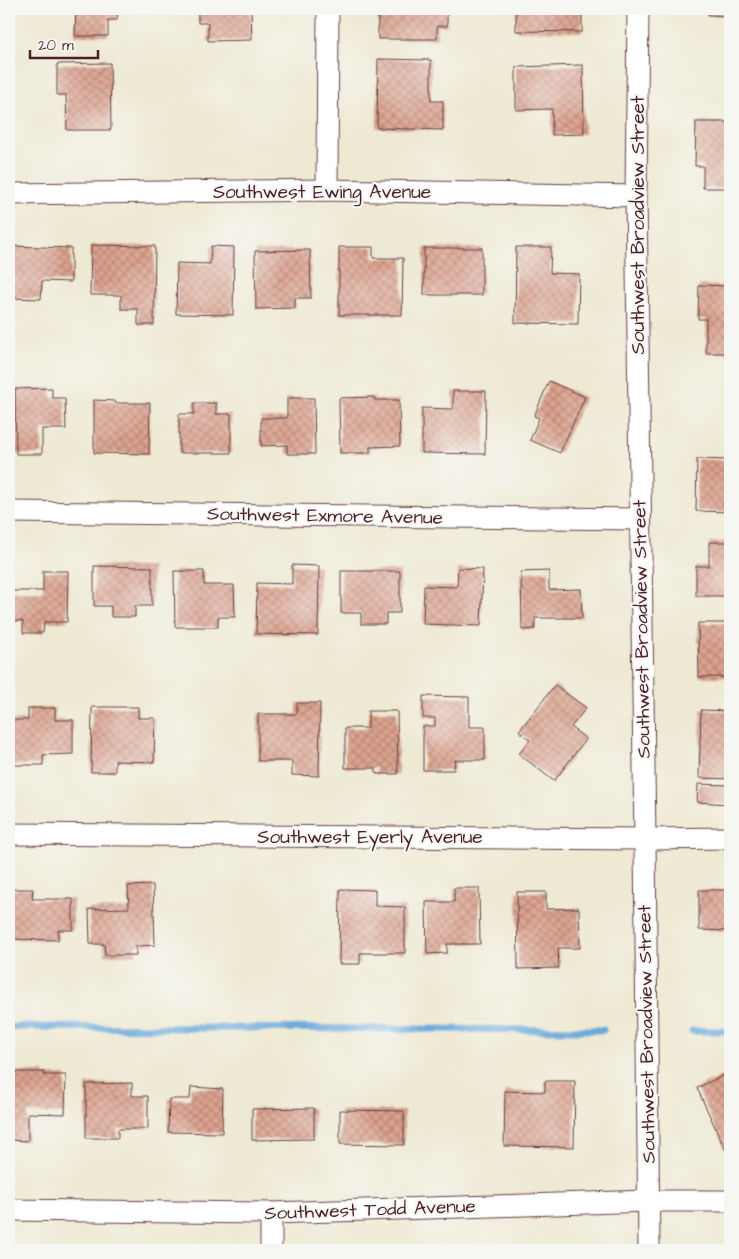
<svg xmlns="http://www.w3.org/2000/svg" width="739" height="1259" font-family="'Architects Daughter',sans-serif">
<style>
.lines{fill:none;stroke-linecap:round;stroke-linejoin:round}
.stream{stroke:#67a8db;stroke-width:7}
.building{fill:url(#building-cross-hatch)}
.minor-casing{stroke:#633d44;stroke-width:23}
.minor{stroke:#fff;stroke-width:21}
.labels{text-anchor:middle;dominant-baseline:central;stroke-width:4.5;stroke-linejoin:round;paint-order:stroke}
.street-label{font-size:19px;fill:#4a1f2b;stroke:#f6f6f2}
</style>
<defs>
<pattern id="building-cross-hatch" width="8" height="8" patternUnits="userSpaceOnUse" patternTransform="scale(1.25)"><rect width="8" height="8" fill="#dda38f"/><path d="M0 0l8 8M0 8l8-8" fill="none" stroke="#b58475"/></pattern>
</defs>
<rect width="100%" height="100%" fill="#f6f6f2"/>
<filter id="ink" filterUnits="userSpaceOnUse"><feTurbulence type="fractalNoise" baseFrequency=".02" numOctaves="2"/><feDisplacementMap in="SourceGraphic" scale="10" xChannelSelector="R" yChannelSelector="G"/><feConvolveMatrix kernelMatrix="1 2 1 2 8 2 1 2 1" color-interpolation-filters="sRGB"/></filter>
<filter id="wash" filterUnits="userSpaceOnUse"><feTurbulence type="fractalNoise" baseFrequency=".0096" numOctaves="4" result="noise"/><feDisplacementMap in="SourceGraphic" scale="20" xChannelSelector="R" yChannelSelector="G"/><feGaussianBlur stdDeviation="1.12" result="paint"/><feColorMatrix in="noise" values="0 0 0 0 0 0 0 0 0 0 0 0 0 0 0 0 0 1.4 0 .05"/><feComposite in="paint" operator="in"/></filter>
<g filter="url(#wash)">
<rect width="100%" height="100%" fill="#eee9d2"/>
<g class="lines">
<!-- stream -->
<g class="stream">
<path d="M9,1027L603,1030"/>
<path d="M692,1031H730"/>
</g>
</g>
<g id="blocks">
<!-- building -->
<g class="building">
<path d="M76,9H118L117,20H108V36H75Z"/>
<path d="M198,9H251L252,40L208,41V23H198Z"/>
<path d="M378,9H447V26H437V39H378Z"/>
<path d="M516,9H582V32L516,31Z"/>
<path d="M708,9H730V16L708,15Z"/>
<path d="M378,59L431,60V101H443V130L377,128Z"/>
<path d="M110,63L111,130H67L66,95H57V64Z"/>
<path d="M583,65L584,134L552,135V109L516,110V67Z"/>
<path d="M696,122H730V188H703V166H695Z"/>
<path d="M91,245L155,246L154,325H138V309H121V295H90Z"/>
<path d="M10,246L71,248V282L42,281L41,299L9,298Z"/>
<path d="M211,246L234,247L233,315L176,314L177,263L210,264Z"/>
<path d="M339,247H373V258H403L402,315H339Z"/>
<path d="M516,247H551L550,273L579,274L578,324L515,323Z"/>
<rect x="424" y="248" width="58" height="47"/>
<path d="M310,250L311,298H295V308L256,309L255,251Z"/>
<path d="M699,285L730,286V353H706V319H698Z"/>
<path d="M549,381L585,397L560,453L530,440L539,418L534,416Z"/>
<path d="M52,388V398H65L66,429H42V454H16L15,389Z"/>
<path d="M453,391H486L485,454L422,453V408L453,409Z"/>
<path d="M374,397L375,400H399L400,446L370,447V453H340L339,398Z"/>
<path d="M287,398H314L315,454H287V445L261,446V418H287Z"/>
<path d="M94,400L115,401V403H150L149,454L94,453Z"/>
<path d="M194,403H216V414H231V453H179V414H194Z"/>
<path d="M697,459L730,460V512L696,511Z"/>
<path d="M709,542H730V596H696V566H709Z"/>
<path d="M292,565L319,566L318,635L256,634L257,583L292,584Z"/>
<path d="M94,566L152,567V606H135V617H111V606H94Z"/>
<path d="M458,568L483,569L481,626L423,624L424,586L457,587Z"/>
<path d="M43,571H68L67,622H44L43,633H23V621H12L13,591H43Z"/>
<path d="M174,571H204V585H234L235,617H218V627H175Z"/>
<path d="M341,571H400V613H386V624H361V613H341Z"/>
<path d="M549,571V590L581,589L582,618H535V629L522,630L521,572Z"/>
<path d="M698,623H730V677H699Z"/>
<path d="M555,685L586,708L571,727L586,739L554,781L519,754L530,740L519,731Z"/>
<path d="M423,696L469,697V727H485V760H455L454,770H423V726H435V718H423Z"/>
<path d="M297,703H320L319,776L292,775V761H258V714H297Z"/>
<path d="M92,707H138V718H155L154,762L115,761V772H91Z"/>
<path d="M28,708H55V720H73V754L43,755V765H9V720H28Z"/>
<path d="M701,710L730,711V779L699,778Z"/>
<path d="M368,711H397L398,774H376V768H345V728H368Z"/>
<path d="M698,784L729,785L728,804L697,802Z"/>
<path d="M153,885L155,945L136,946V955H105L104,944H90L89,909L129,908L128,886Z"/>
<path d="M454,888H479L480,944H447V953L427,954L426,902H454Z"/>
<path d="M9,889H33L32,899H73V930H58V940L9,939Z"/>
<path d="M340,889L375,890V906L405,907V953H360V964H339Z"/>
<path d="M699,890H730V931L699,930Z"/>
<path d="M517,892H546V909L579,908L580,948H558L559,968L518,969Z"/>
<path d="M9,1072H44V1075H66L65,1114L28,1113V1141L9,1140Z"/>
<path d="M730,1072V1149L726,1151L697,1088Z"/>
<path d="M545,1081H575L574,1147L504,1146L505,1091L545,1092Z"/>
<path d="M132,1083V1096H148V1129H118V1138H86V1084Z"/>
<path d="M191,1087L223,1089L222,1133L168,1132L169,1099H190Z"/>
<path d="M314,1108V1139L252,1140V1109Z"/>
<path d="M340,1110L404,1111V1145L340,1144Z"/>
</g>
</g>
</g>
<g filter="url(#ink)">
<use href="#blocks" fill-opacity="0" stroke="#633d44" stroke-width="1"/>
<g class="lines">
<!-- minor casing -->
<g class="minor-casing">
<g id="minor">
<path d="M638,9L636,196L645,839L649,1250"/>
<path d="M327,190L328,9"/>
<path d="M9,194L327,190L636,196"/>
<path d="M9,512L640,519"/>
<path d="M9,834L645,839L730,838"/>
<path d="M9,1210L271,1213L649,1201H730"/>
<path d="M271,1250V1213"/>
</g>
</g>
<!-- minor -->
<use href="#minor" class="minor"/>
</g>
</g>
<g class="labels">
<!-- street labels -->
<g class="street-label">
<text x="322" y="192">Southwest Ewing Avenue</text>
<text transform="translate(638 225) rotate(-90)">Southwest Broadview Street</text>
<text transform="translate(325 516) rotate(1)">Southwest Exmore Avenue</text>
<text transform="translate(642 629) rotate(-91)">Southwest Broadview Street</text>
<text x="370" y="837">Southwest Eyerly Avenue</text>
<text transform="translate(647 1034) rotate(-91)">Southwest Broadview Street</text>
<text transform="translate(370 1210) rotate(-2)">Southwest Todd Avenue</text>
</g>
</g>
<!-- margin -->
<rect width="739" height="1259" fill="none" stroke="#f6f6f2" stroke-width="30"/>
<!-- scale -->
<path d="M30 50v8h68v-8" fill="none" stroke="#4a1f2b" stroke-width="2.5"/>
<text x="38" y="50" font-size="15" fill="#4a1f2b" stroke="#f6f6f2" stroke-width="4" paint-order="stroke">20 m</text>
</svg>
